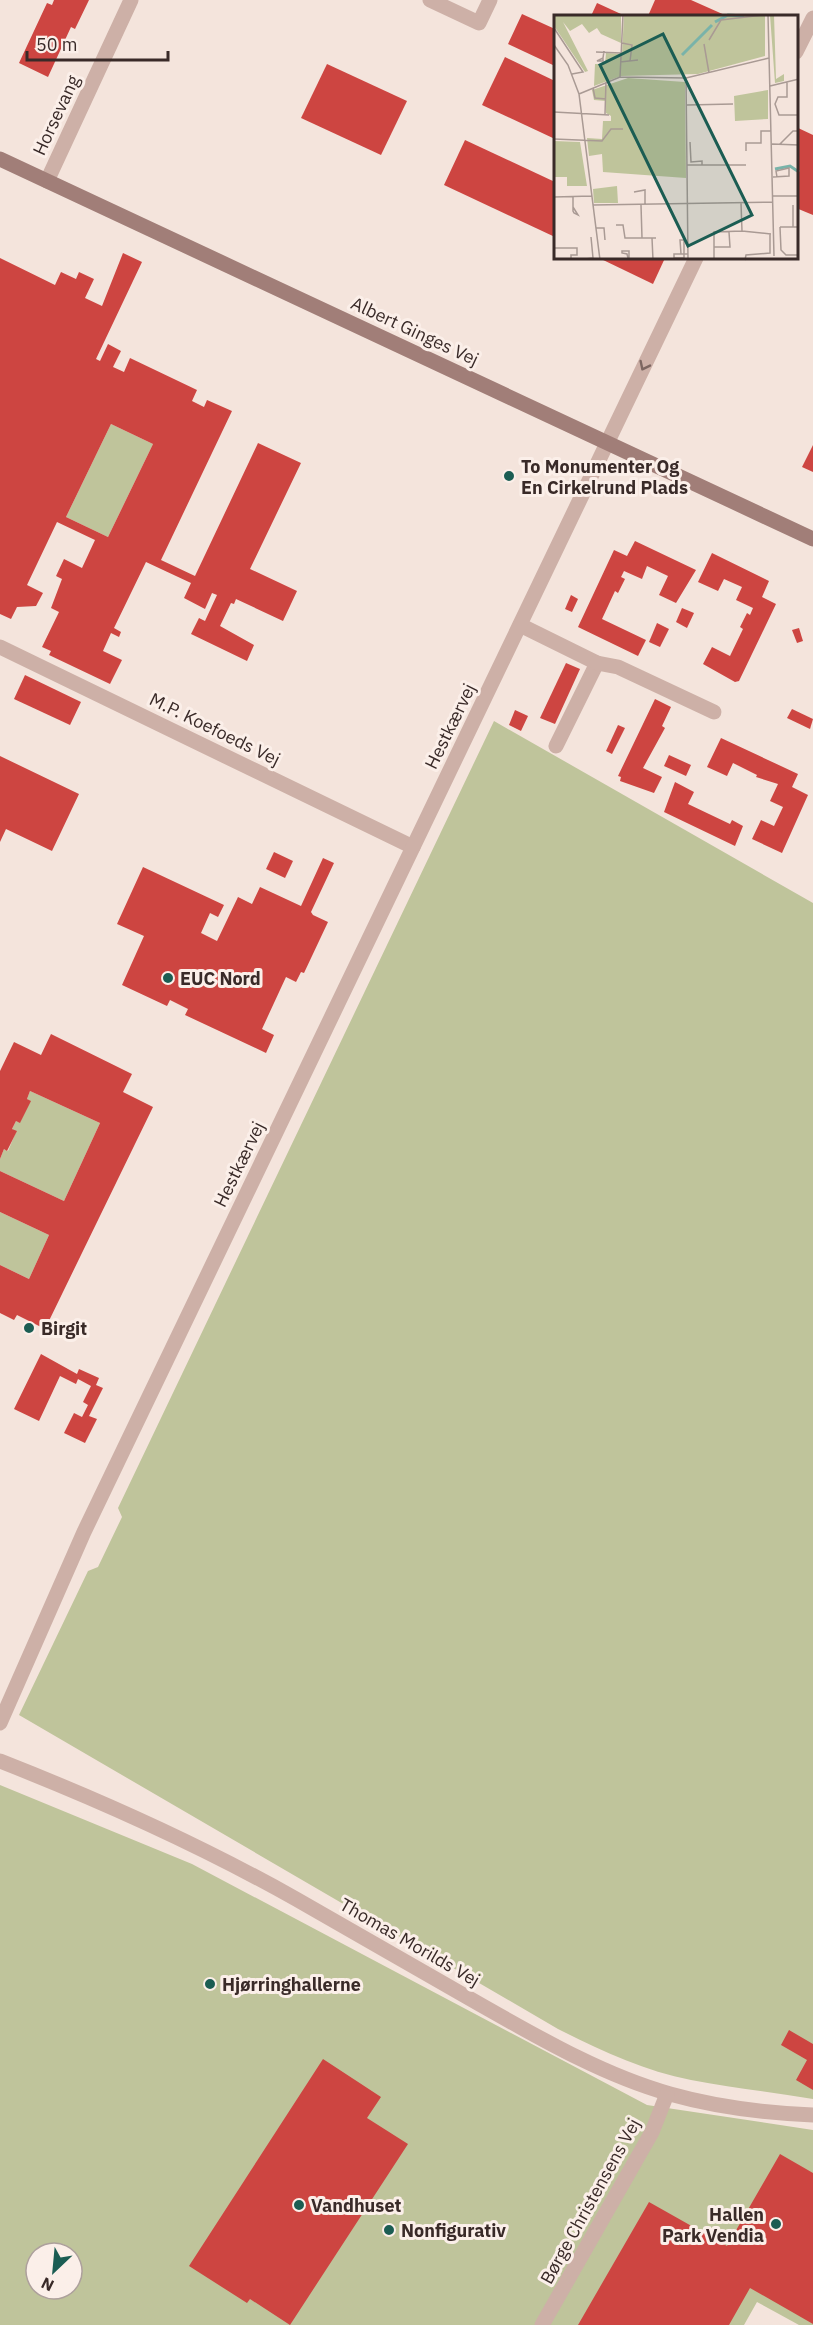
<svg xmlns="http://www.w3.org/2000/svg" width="813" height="2325" font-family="'IBM Plex Sans',sans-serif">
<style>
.green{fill:#bfc49b;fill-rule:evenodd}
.building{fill:#cd4541;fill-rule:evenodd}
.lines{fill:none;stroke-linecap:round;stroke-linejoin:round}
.street{stroke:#cdb0a7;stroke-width:15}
.secondary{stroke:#a17e78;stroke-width:15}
.oneway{stroke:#7c6661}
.poi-dot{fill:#1b5d53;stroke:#fbefe9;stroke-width:2}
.labels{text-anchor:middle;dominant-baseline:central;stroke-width:6;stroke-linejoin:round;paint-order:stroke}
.street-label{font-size:18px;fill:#392a28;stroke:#fbefe9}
.poi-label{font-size:18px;font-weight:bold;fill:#392a28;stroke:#fbefe9;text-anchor:start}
.inset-river{fill:none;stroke:#79b3a9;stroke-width:3}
.inset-road{fill:none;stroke:#a99a94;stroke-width:1.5}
.view{fill:#1b5d53;fill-opacity:0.15;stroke:#1b5d53;stroke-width:3}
.inset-edge{fill:none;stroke:#392a28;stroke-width:3}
</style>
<rect width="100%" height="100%" fill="#f4e4dc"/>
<!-- green -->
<g class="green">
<path d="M111,424L153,444L108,537L66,517Z"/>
<path d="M494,721L813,903V2099C772,2092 731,2088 691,2080C644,2071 600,2050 558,2029L19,1715L88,1571L98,1567L122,1517L118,1508Z"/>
<path d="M30,1091L100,1123L64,1201L0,1171V1159L4,1149L8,1151L16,1132L12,1129L16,1121L20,1122L30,1101L27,1099Z"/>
<path d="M0,1212L49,1235L29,1279L0,1265Z"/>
<path d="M0,1785L192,1864L647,2105L813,2130V2325H799L757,2302L744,2325H0ZM36,2253H72V2289H36Z"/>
</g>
<!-- building -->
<g class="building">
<path d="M54,0H89L75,29L71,27L48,77L19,63L47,3L52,5Z"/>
<path d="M655,0H691L727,16H648Z"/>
<path d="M597,3L621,14L619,16H591Z"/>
<path d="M522,14L555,29V66L508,44Z"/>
<path d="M505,57L555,81V139L482,105Z"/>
<path d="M327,64L407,101L381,155L301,118Z"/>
<path d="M796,127L813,135V215L796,208Z"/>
<path d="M465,140L555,182V237L444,185Z"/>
<path d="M123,253L142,262L96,359L100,361L108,344L121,351L113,367L124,372L130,358L197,390L192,401L204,407L207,400L232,411L161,560L195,576L258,443L301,463L250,569L297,591L283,621L236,599L234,604L231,603L220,626L254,645L247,661L191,634L199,618L205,621L217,595L212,593L205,609L184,598L191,583L146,562L114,628L121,632L119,637L111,633L103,651L122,660L110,684L49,655L51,651L42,647L59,612L51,608L62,579L56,576L64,559L82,568L95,540L57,522L27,585L43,593L36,606L17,607L11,619L0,614V258L55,285L61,272L76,279L79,272L94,279L85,298L102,306ZM111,424L153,444L108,537L66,517Z"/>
<path d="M599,258H665L653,284Z"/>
<path d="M813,445V472L802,467Z"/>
<path d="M635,541L696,570L676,603L659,595L668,576L647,566L642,579L624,571L621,577L625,579L618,593L615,591L602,619L646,640L638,656L578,627L614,550L627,556Z"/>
<path d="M712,553L769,581L762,597L776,604L739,681L735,682L703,664L712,647L730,656L743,629L740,627L747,613L750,615L753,608L736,600L742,587L724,579L718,591L698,582Z"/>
<path d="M571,595L578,599L572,612L565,609Z"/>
<path d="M682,608L694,613L687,628L676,622Z"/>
<path d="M657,623L669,629L660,647L649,642Z"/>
<path d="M799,628L803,641L797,643L792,630Z"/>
<path d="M566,663L580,669L555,724L540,718Z"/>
<path d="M25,675L81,702L70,725L14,699Z"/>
<path d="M655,699L671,707L662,726L665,728L643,768L662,777L654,793L620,781L621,777L618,776Z"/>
<path d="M792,709L813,719L810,729L787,718Z"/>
<path d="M515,710L528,716L521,731L509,725Z"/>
<path d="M618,725L625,728L612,754L606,751Z"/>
<path d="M721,738L798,774L792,787L808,795L782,853L752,839L761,820L774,826L783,807L770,801L778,784L756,777L757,775L733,763L727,776L707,767Z"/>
<path d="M669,755L691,765L686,776L664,766Z"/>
<path d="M0,756L79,794L52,851L6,829L0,842Z"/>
<path d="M675,782L694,792L688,804L730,824L732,820L743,826L735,846L664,812Z"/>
<path d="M274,852L293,861L285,878L266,869Z"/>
<path d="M323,858L334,863L311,912L313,915L328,922L304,973L301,972L296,982L286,977L262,1029L274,1035L266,1053L185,1015L188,1009L170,1000L167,1006L122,985L144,936L117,924L143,867L224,905L218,917L210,913L201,933L217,941L238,897L252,904L260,887L301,906Z"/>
<path d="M51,1034L132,1074L123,1092L153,1107L45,1329L17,1315L14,1320L0,1313V1265L29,1279L49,1235L0,1212V1171L64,1201L100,1123L30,1091L27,1099L31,1101L20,1123L16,1121L12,1129L17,1131L7,1151L4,1149L0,1159V1071L14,1042L41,1055Z"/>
<path d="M41,1354L77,1374L79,1369L99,1378L96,1385L103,1388L89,1416L97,1419L85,1443L64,1433L74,1413L82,1417L88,1405L83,1402L91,1386L78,1379L76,1384L60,1376L39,1421L14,1409Z"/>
<path d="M789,2030L813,2044V2090L796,2080L807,2060L781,2045Z"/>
<path d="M323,2059L381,2097L367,2118L408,2144L290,2325L250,2299L247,2303L189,2266Z"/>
<path d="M780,2154L813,2173V2324L750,2288L729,2325H578L649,2202L727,2246Z"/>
</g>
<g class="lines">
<!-- street -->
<g class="street">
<path d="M430,0L479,23L490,0"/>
<path d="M796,52L813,18"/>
<path d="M47,181L131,0"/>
<path d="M520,625L597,663L556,746"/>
<path d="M0,647L413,847"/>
<path d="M597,663L618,667L714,712"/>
<path d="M0,1723L84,1532L696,258"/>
<path d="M0,1761C102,1801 200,1845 296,1899C358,1934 419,1970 481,2005C541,2039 603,2075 670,2094C716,2107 765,2113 813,2115"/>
<path d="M542,2325L652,2132L667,2094"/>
</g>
<!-- secondary -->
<path class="secondary" d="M0,159L813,539"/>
</g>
<!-- one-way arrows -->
<defs><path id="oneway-chevron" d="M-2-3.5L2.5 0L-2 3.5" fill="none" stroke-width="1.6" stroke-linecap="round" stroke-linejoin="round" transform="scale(1.5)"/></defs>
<use class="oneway" href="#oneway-chevron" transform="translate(644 366) rotate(116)"/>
<!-- markers -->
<g class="poi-dot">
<circle cx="509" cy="476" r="6"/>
<circle cx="168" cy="978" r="6"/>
<circle cx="29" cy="1328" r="6"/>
<circle cx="210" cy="1984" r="6"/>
<circle cx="299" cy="2205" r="6"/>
<circle cx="776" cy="2224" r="6"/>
<circle cx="389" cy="2230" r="6"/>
</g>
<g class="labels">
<!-- street labels -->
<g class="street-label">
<text transform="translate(56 115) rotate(-65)">Horsevang</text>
<text transform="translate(415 331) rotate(25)">Albert Ginges Vej</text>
<text transform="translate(450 726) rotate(-64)">Hestkærvej</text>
<text transform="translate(215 729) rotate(26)">M.P. Koefoeds Vej</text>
<text transform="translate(239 1164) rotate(-64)">Hestkærvej</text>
<text transform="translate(410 1942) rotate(30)">Thomas Morilds Vej</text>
<text transform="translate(590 2201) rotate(-61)">Børge Christensens Vej</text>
</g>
<!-- poi labels -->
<g class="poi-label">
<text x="521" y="466">To Monumenter Og<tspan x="521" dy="21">En Cirkelrund Plads</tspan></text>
<text x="180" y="978">EUC Nord</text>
<text x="41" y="1328">Birgit</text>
<text x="222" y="1984">Hjørringhallerne</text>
<text x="311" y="2205">Vandhuset</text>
<text x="764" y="2214" text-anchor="end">Hallen<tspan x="764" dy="21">Park Vendia</tspan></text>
<text x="401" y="2230">Nonfigurativ</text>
</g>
</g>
<!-- overview -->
<g transform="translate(554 15)">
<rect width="244" height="244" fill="#f4e4dc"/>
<path d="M0,0H67V28L47,19L43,13L35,18L28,9L16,16L9,7L34,56L31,57L0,11ZM70,0H211V41L144,59L67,61L40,71L41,49H51L52,38L68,39ZM216,0H220L222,64L230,59V66L221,68ZM74,63L131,67L132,163L49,157L48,139L35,141L33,123L48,124L49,106H57V101L52,98V86L40,85L38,75ZM214,75V104L181,106L180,81ZM0,126L26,127L33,171H13V162H0ZM63,171L64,188H40L39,174Z" fill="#bfc49b"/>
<path class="inset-river" d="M161,7L174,0L190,1M128,40L158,10M221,154L236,151L245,157"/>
<path class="inset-road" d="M214,0L220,241M0,13L29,57L18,59M155,25L167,5L209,0M68,28L78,30L76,46M150,29L155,58M0,30L14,50L25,79L46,245M42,37L67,38M49,43L43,46H49V43L50,36M66,47L84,45M66,62L69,0M132,63L134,245M233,67V82H224L221,89L225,100H245M216,71L245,64M39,73L41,83L52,84M25,79L66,62L132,63L215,43M133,90L179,89M0,97L55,100M51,99L52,67M0,124L48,126L57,114H69M136,127L137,147L148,146V150M218,129L245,130M226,129L239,116H245M192,136V128H207V116H217M133,150H192M219,162L235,161V153L222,156L223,162M80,177L91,175V190M219,181H245M0,182L38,181M19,182V196L20,198L24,200L19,192M39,190L218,187M87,190L88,223M239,190V212M62,210H69L71,223H102M226,212L227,235L232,240H245M226,212H245M42,213H50L51,225M188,216L217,219M98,223L99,245M160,232H176L175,217M0,233H23V240H17V245M127,239L126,225H130V243H120V239H134M31,244L39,243L37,222M75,244V236H68V238L73,239L74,243L75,244M160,245V217L188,216L187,188M191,245L192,240L216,238V219"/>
<path class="view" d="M109,19L198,200L134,231L46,50Z"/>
<rect width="244" height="244" class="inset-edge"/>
</g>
<!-- north arrow -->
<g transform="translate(54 2271) rotate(206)"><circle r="28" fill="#fbefe9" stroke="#ada09c" stroke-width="1.5"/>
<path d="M0-4.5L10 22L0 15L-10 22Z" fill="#1b5d53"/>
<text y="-9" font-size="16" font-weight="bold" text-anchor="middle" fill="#392a28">N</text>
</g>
<!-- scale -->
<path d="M27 51v9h141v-9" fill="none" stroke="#392a28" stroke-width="3"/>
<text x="36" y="51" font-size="18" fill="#392a28" stroke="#fbefe9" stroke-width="4.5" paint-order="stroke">50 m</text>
</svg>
